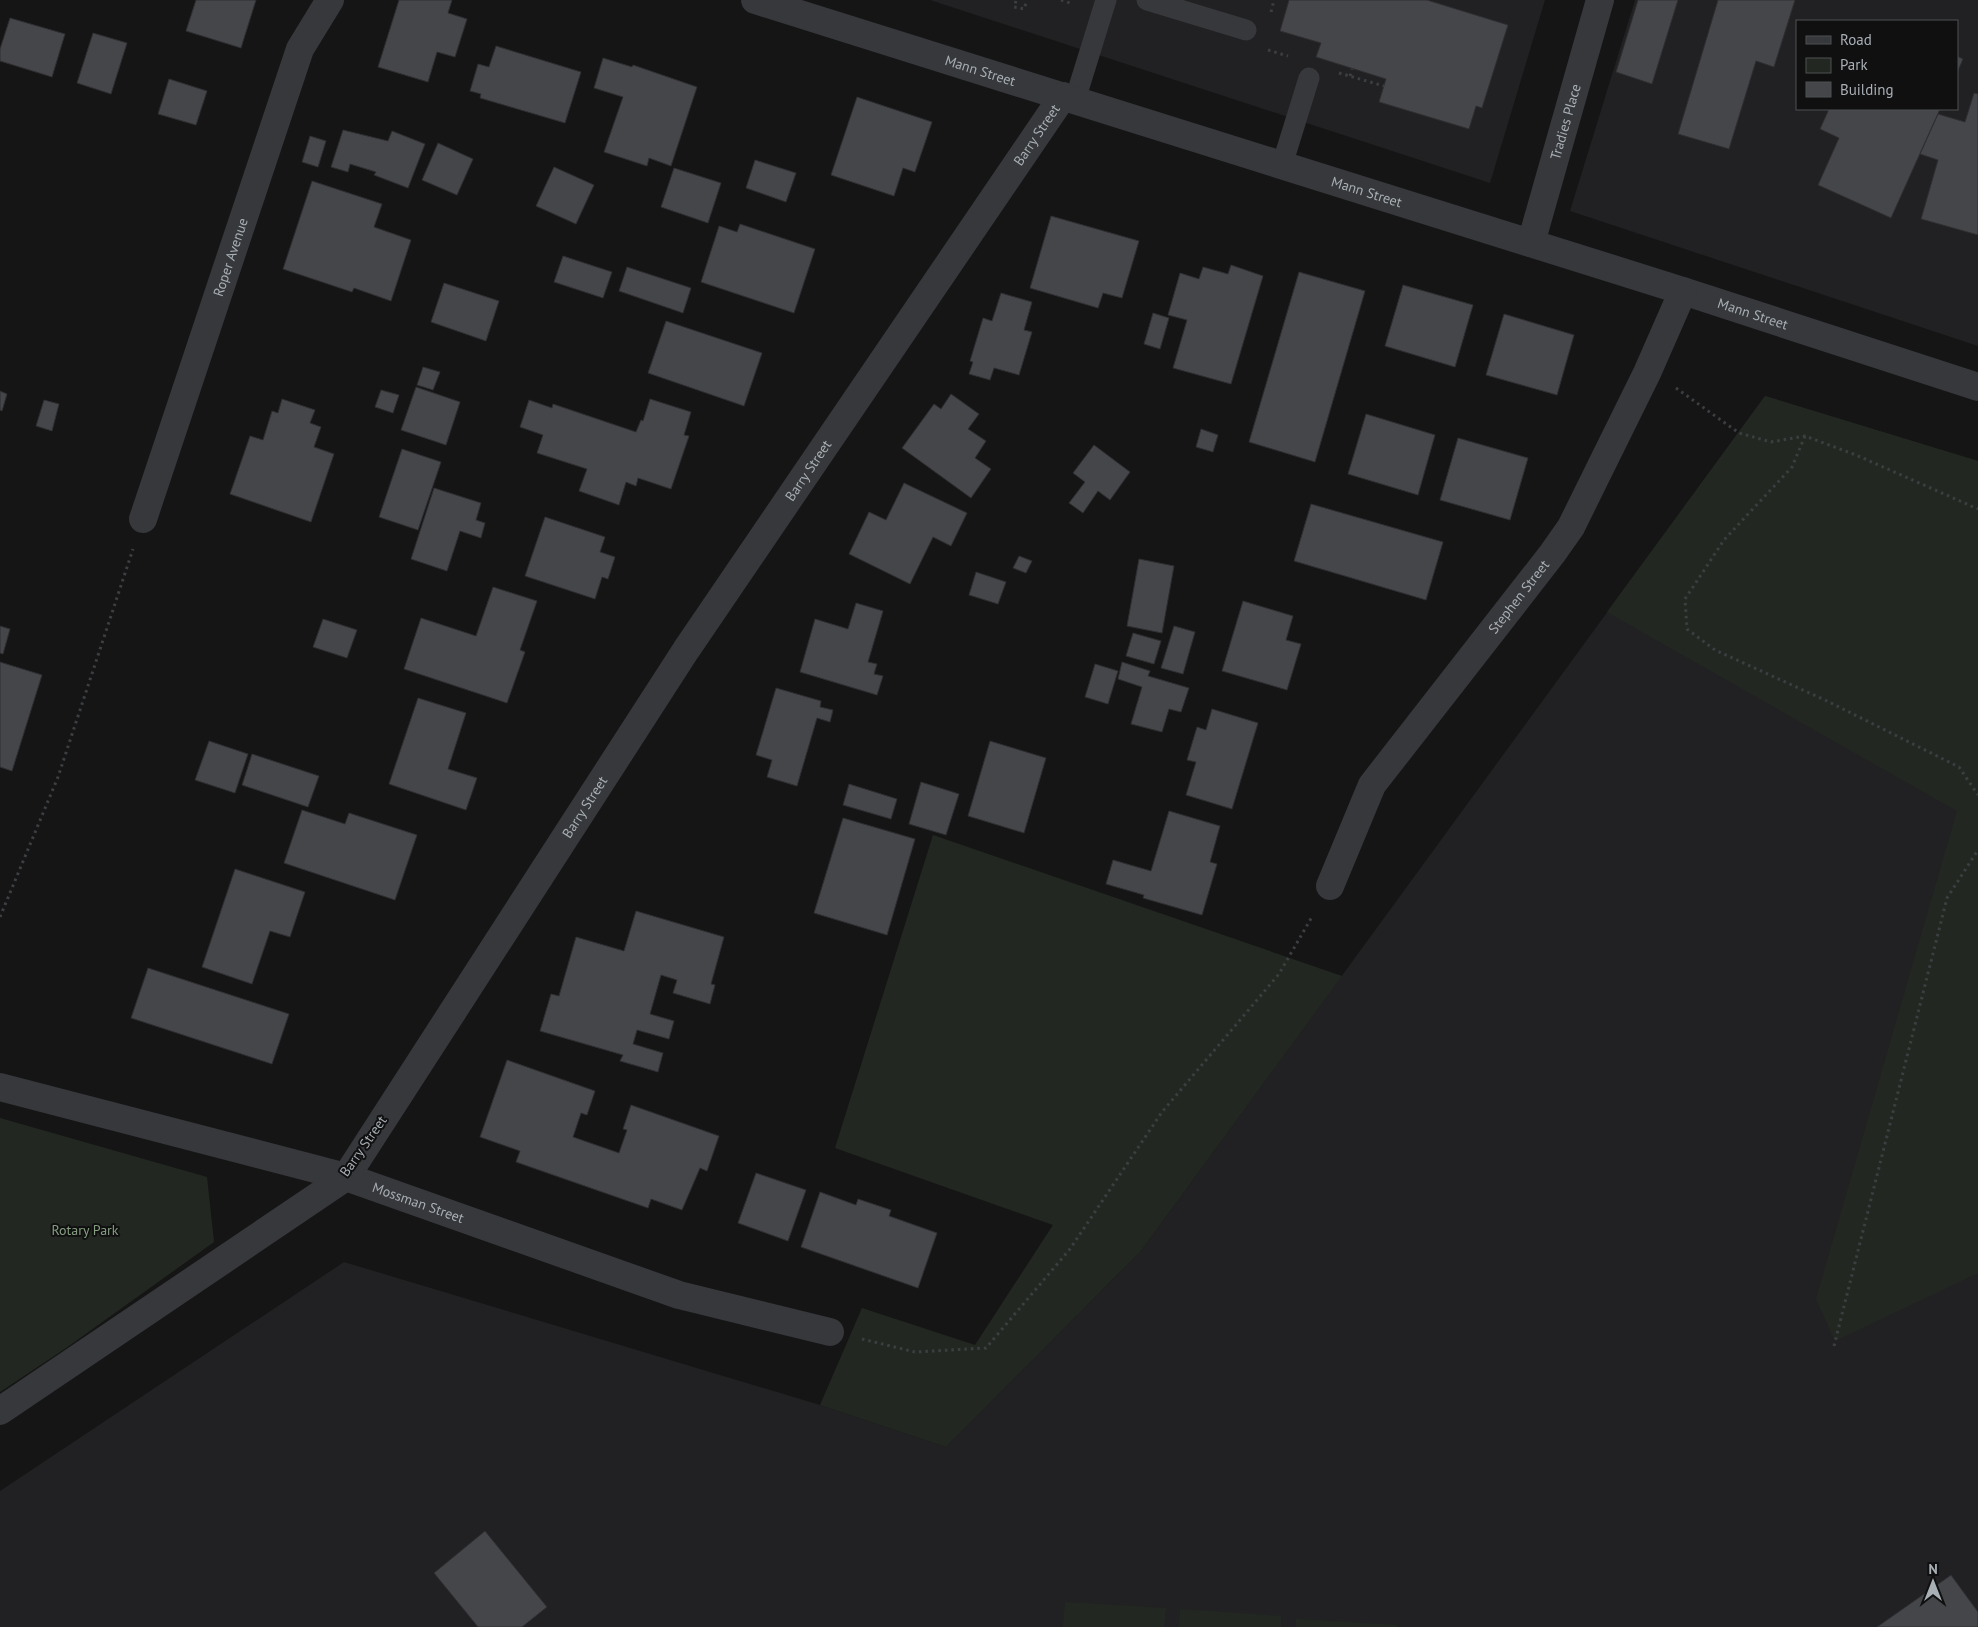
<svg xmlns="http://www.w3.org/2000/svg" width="1978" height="1627" font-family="'PT Sans',sans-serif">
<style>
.built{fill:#212123;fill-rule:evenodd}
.green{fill:#222821}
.building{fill:#444649;stroke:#2f2f32}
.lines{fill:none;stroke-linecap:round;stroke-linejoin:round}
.path{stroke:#3c3f42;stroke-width:3;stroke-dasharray:2.5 4;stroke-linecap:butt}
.service{stroke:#36383b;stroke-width:21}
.minor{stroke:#36383b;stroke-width:28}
.labels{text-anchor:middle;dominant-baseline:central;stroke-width:4;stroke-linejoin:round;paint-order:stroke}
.street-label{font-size:14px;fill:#a8afb5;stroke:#101011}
.park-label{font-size:14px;fill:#869e81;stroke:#101011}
</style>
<rect width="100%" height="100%" fill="#151516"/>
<!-- built -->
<g class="built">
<path d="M930,0H1545L1490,183Z"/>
<path d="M1635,0H1978V346L1570,211ZM1797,21H1957V109H1797Z"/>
<path d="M1765,396L1978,461V1627H0V1491L344,1262L820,1405L946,1447L1141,1251Z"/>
</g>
<!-- green -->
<g class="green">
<path d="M1765,396L1978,461V1273L1835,1341L1816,1299L1957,811L1607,612Z"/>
<path d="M933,835L1342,976L1141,1251L946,1447L820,1405L862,1308L975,1345L1053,1225L835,1148Z"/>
<path d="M0,1118L207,1177L214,1242L66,1348L0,1392Z"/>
<path d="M1065,1602L1166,1608L1164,1627H1063Z"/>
<path d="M1180,1609L1281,1616V1627H1179Z"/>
<path d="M1296,1619L1397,1625V1627H1296Z"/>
</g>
<!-- building -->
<g class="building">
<path d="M196,0H256L241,48L186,31Z"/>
<path d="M399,0H452L448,13L467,19L455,57L437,52L428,82L378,67Z"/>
<path d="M1289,0H1427L1508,25L1482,108L1476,106L1469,129L1379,102L1386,79L1316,57L1321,43L1280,31Z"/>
<path d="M1638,0H1678L1652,84L1616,72Z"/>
<path d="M1718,0H1795L1774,67L1756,61L1729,149L1678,134Z"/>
<path d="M10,18L65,34L52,77L0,61V49Z"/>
<path d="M93,33L127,43L111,94L77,83Z"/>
<path d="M496,46L581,72L565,123L480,98L481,94L470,91L478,64L489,67Z"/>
<path d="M1957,56L1963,59L1957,73Z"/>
<path d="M603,58L632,67L633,65L697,87L671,166L649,158L647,166L604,152L623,97L594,88Z"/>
<path d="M169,79L207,91L196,125L158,114Z"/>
<path d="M1974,93L1978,94V235L1921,219L1938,160L1920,154L1938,114L1965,122Z"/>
<path d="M857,97L932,122L915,172L903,168L894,196L831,175Z"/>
<path d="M1829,109H1940L1891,218L1818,185L1839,138L1820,129Z"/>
<path d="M343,130L388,141L392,131L425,144L408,188L374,175L376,172L350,164L348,172L331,167Z"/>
<path d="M310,136L326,141L318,167L302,162Z"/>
<path d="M438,143L473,159L457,195L422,180Z"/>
<path d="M755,160L796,173L786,202L746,188Z"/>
<path d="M554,167L594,185L576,224L536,206Z"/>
<path d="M674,168L721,183L708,223L661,207Z"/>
<path d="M312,181L382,204L374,227L411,240L391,301L354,288L352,292L283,269Z"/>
<path d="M1051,216L1139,241L1122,298L1103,293L1098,308L1030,288Z"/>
<path d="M740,224L815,249L794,313L701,282L719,226L737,232Z"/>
<path d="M563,256L612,272L603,298L554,282Z"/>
<path d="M1231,265L1263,276L1231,384L1173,368L1187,320L1168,315L1180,273L1199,279L1203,267L1228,274Z"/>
<path d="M627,267L691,288L683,313L619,291Z"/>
<path d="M1299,272L1365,291L1315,462L1249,442Z"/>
<path d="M444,283L499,301L486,341L431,322Z"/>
<path d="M1403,285L1473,305L1455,367L1385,346Z"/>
<path d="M1001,293L1032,302L1024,330L1032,332L1019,375L994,368L990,380L969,374L973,362L970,361L983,318L992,321Z"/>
<path d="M1153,313L1169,318L1160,349L1144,344Z"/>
<path d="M1504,314L1574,335L1557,395L1486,375Z"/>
<path d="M666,321L762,353L744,406L648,373Z"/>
<path d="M423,367L440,372L433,390L417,385Z"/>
<path d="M416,387L460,402L446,445L401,430Z"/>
<path d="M381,390L399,395L393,413L375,407Z"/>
<path d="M0,391L7,394L2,411L0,410Z"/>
<path d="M951,394L979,414L968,429L986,441L975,458L991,469L971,498L902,448L934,404L941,409Z"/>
<path d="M282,399L315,410L310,423L321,427L314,447L334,454L311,522L230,494L250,436L263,440L272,411L278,413Z"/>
<path d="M650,399L691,412L684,435L689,436L671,489L638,478L636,486L626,482L619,505L579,491L587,469L537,453L543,435L520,427L529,400L552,408L553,404L636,432L641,420L643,421Z"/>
<path d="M44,400L59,404L52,431L36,426Z"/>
<path d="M1366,414L1435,435L1418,495L1348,474Z"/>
<path d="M1201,429L1218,435L1213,452L1196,447Z"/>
<path d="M1458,438L1528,458L1510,520L1440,500Z"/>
<path d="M1094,445L1130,472L1110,500L1098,491L1083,513L1069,503L1085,482L1073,473Z"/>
<path d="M402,449L441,462L418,530L379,517Z"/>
<path d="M904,483L967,513L951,546L933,537L910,584L849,554L869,512L886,520Z"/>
<path d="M434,488L481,503L476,520L485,523L481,538L460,531L447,571L411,559Z"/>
<path d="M1311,504L1443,542L1426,600L1294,561Z"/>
<path d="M545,517L605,537L600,552L615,557L608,579L602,577L595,599L525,576Z"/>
<path d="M1019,556L1032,561L1026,573L1013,568Z"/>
<path d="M1139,559L1174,566L1162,633L1127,626Z"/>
<path d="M976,572L1006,582L998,604L969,595Z"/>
<path d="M493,587L537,601L520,650L525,652L507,703L404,669L421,618L476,636Z"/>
<path d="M1243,601L1293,616L1286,640L1301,644L1287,690L1222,671Z"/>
<path d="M856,603L883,611L868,662L877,664L874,674L883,676L877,695L800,672L815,619L848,629Z"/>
<path d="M323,619L357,630L347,658L313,647Z"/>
<path d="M0,626L10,629L3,654L0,653Z"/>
<path d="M1174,626L1195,632L1183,674L1161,668Z"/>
<path d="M1133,633L1161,641L1154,664L1126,656Z"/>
<path d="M0,662L42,675L12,771L0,767Z"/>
<path d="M1122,662L1150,671L1148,676L1189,688L1181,712L1169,709L1162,732L1131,724L1142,687L1118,679Z"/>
<path d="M1095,664L1118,671L1108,704L1085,697Z"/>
<path d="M776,688L821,701L820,707L833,710L830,722L817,718L797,786L767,777L772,760L756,755Z"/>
<path d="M418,698L466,713L448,769L477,778L466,810L389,784Z"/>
<path d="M1212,709L1258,723L1232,809L1186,795L1196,762L1187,760L1197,727L1206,730Z"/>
<path d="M209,741L248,754L235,793L195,780Z"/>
<path d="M990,741L1046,758L1024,833L968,816Z"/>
<path d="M252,754L319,776L308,807L242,785Z"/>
<path d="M921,782L959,794L946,835L909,824Z"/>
<path d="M849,784L897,799L891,819L843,805Z"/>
<path d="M302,810L345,824L349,813L417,835L395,900L284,863Z"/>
<path d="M1169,811L1220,826L1210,862L1217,864L1202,915L1143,898L1144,895L1106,884L1113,860L1151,871Z"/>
<path d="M843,818L915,839L887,935L814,913Z"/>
<path d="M235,869L305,892L290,937L270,931L252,984L202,967Z"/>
<path d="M636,911L724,937L711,984L715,985L710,1004L673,993L677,980L661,975L650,1014L674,1021L669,1039L637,1030L633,1044L663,1053L658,1072L620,1061L623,1055L540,1031L551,994L559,996L576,937L624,951Z"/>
<path d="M148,968L289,1014L272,1064L131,1018Z"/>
<path d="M507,1060L595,1091L587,1115L581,1113L573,1137L619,1153L627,1130L623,1129L631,1105L719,1136L707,1171L700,1168L682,1210L651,1199L648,1208L516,1162L520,1151L480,1137Z"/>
<path d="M756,1173L806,1190L788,1241L738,1223Z"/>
<path d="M820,1192L856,1205L858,1199L891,1210L889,1216L937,1233L918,1288L801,1247Z"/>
<path d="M485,1531L547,1607L522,1627H478L434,1573Z"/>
<path d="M1951,1575L1978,1612V1627H1877Z"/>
</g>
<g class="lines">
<!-- path -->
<g class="path">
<path d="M1061,0L1073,4"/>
<path d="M1016,1L1014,7L1024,9L1027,0"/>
<path d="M1271,12L1274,0"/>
<path d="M1268,50L1288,56"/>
<path d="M1339,73L1384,86"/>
<path d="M1350,76L1352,69"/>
<path d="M1676,388L1739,433L1771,442L1805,436L1856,455L1978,509"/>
<path d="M1805,436L1792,467L1724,540L1685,599L1687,629L1715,650L1827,701L1959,767L1978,795"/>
<path d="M0,917L58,777L133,549"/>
<path d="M862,1339L915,1352L986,1348L1070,1249L1162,1112L1279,974L1313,915"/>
<path d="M1834,1346L1947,898L1978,850"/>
</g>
<!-- service -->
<g class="service">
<path d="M1147,0L1246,30"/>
<path d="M1075,100L1106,0"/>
<path d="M1282,165L1309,78"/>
</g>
<!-- minor -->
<g class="minor">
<path id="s1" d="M755,0L1683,291L1978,387"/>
<path id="s2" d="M1531,243L1600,0"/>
<path id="s3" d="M143,519L300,49L330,0"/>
<path id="s4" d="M1330,886L1372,785L1552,554L1571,527L1647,373L1683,291"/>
<path id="s5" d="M0,1087L346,1177L679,1295L830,1332"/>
<path id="s6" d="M0,1411L346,1177L686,650L1063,96"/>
</g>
</g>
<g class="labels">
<!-- street labels -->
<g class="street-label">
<text stroke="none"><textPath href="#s1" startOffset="236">Mann Street</textPath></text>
<text stroke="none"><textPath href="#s2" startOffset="126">Tradies Place</textPath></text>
<text stroke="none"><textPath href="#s6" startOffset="1668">Barry Street</textPath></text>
<text stroke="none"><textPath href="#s1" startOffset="641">Mann Street</textPath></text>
<text stroke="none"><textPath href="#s3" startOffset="276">Roper Avenue</textPath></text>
<text stroke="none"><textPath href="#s1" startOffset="1046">Mann Street</textPath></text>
<text stroke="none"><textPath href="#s6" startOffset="1262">Barry Street</textPath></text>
<text stroke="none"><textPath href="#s4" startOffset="348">Stephen Street</textPath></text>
<text stroke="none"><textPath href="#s6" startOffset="858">Barry Street</textPath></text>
<text transform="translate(363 1146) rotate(-55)">Barry Street</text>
<text stroke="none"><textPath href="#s5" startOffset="434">Mossman Street</textPath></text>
</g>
<!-- park labels -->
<g class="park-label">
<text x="85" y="1230">Rotary Park</text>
</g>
</g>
<!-- legend -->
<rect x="1796" y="20" width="162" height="90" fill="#101011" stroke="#4d5053"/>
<rect x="1806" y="36" width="25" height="8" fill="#36383b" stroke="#4d5053"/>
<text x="1840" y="45" font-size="15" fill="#a8afb5">Road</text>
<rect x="1806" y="58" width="25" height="15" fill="#222821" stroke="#4d5053"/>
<text x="1840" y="70" font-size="15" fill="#a8afb5">Park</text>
<rect x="1806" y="82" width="25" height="15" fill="#444649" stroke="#4d5053"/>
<text x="1840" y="95" font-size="15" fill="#a8afb5">Building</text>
<!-- north arrow -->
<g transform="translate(1933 1582)" stroke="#101011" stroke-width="4" paint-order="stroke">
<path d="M0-4L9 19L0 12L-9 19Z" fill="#a8afb5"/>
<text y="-8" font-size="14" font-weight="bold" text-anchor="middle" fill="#a8afb5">N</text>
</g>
</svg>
